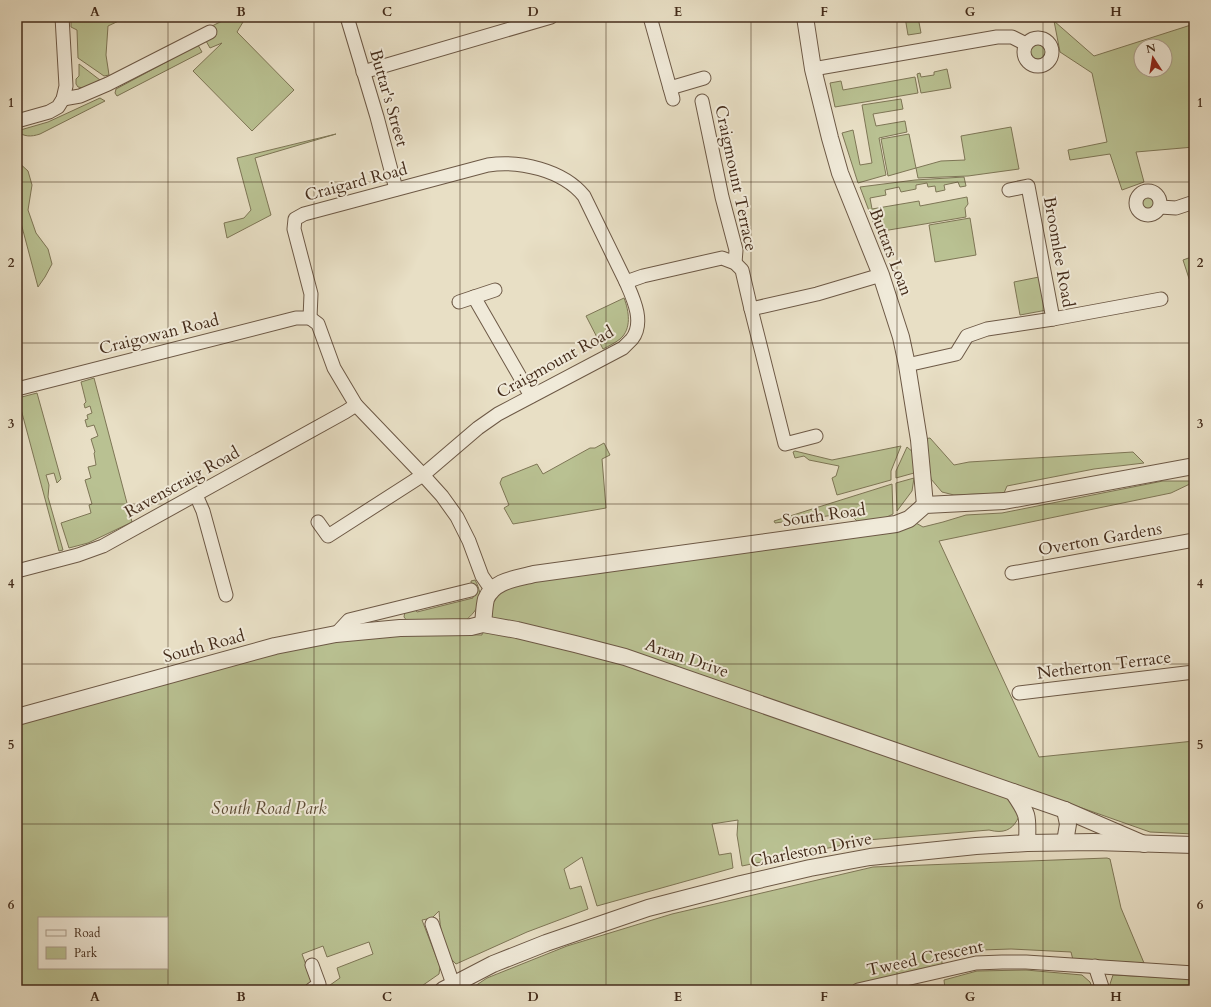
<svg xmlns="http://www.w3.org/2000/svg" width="1211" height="1007" font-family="Cardo,serif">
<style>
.green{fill:#b9c192;stroke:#7e7656;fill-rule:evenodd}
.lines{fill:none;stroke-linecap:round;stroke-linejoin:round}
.minor-casing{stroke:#6d5946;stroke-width:15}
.tertiary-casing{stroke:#6d5946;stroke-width:18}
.minor{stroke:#f0ead9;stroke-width:13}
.tertiary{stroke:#f0ead9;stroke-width:16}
.grid{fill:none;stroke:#442c1b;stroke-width:1;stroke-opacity:0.55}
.labels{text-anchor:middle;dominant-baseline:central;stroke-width:4;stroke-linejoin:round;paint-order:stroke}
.street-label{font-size:17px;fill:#442c1b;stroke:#f0ead9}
.park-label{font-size:17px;font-style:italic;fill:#5b4a33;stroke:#f0ead9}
.neatline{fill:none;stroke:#442c1b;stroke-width:1.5}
.grid-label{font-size:13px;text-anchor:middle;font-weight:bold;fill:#442c1b}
</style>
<rect width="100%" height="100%" fill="#e8dfc5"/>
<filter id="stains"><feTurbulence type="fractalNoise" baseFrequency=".005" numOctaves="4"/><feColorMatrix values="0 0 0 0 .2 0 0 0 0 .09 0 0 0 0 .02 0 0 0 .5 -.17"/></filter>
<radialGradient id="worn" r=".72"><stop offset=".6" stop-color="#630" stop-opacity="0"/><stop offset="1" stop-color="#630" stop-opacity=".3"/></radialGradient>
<!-- green -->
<g class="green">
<path d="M71,17H127L108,26L106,55L109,75L104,76L78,58L77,30L71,27Z"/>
<path d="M230,17H246L237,32L294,90L252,131L193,71L222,43L210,48L206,41L215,36L210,27Z"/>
<path d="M905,17H918L921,33L908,35Z"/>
<path d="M1054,21L1094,56L1194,24V147L1136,152L1144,182L1122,190L1110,154L1070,160L1068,150L1107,142L1092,73L1060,52ZM1141,46H1165V70H1141Z"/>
<circle cx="1038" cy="51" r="8"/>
<path d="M198,45L202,52L117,96L115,93L116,89Z"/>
<path d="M79,64L100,80L83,88L78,87L76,84V79L79,76Z"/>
<path d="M947,69L951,88L921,93L917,74L920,73L921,77L934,75V72Z"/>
<path d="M915,77L918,93L835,107L830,83L841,81L843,90Z"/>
<path d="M100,98L105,101L40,134C31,137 24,137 17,131L48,122Z"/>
<path d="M901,99L903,109L873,114L876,126L905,121L907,132L879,138L886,175L858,183L842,133L853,130L860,165L872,163L862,105Z"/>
<path d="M1011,127L1019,169L968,176L918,178L916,168L888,176L881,139L909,134L916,168L941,161L965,160L961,136Z"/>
<path d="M336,134L255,158L271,215L227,238L224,223L244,218L251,210L237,158Z"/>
<path d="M17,161L28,171L32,185L28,210L36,233L48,249L52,264L45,277L38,287L17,208Z"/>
<path d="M964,177L966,186L960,187L958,182L944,185L945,190L936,192L935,186L928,187L927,183L916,185V189L901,192L899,187L885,190L886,195L870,198L872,209L919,201L920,206L967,197L968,204L965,208L966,217L877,232L860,187L915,180Z"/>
<circle cx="1148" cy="203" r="8"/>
<path d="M970,218L976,255L935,262L929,225Z"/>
<path d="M1194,256V294L1183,260Z"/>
<path d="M1039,277L1047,310L1020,315L1014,282Z"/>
<path d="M624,298C629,311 632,329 620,339C615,343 609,346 603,349L586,316Z"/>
<path d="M94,378L132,522L88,543L69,548L61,523L91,513L89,505L92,504L85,480L91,478L88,467L96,465L94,453L95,452L91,439L98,436L94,425L87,427L85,420L88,419L87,415L92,413L90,406L85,408L84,404L86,402L81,382Z"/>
<path d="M37,393L61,479L57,483L54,473L46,475L49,485L48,497L63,550L59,551L18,398Z"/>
<path d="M930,438L954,465L969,462L1133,452L1144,463L1094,469L1007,486L1004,493L954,495L942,492L931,479L924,439Z"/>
<path d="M604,443L610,455L602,459L606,508L513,524L504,508L509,505L500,483L502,478L537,464L543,474L590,448H595Z"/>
<path d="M901,446L891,471V480L837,495L832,478L836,476L839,466L809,460L804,456L795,458L793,452L795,451L832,460Z"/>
<path d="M907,447L914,453V473L896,478V471Z"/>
<path d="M914,478L912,491L897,511L896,483Z"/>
<path d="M1163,481H1194V482L1171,493L939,541L1039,757L1194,741V834L1150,832L1028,789C1020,811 1019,838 989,830L867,840L742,866L737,835L738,820L712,824L719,855L731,853L733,868L597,906L582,857L564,869L570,889L581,886L588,909L527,932L456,964C443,954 440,927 439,911L432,918L422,920L440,967L439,974L416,990H323L340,978L337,968L373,954L369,942L327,957L323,946L302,954L312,981L300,990H17V723L306,645L408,633L482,635L486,600L491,589L909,519L923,527L943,522L966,515L1002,513ZM39,918H167V968H39Z"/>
<path d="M892,484L893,514L883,519L858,522L849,513L775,523L774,521Z"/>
<path d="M475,580C485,598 479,609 465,621L408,622L404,617L405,611L414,608L417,612L473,598L471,581Z"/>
<path d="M1107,858L1110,859L1121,908L1144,963L1088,960H1073L1071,952L1011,949L981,950L942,959V966L832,990H510L511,988L507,990H469L487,978L567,946L672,914L873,867Z"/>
<path d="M1026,970L1082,975L1090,982L1093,990H939L945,989L944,980L977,971Z"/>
<path d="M1113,975L1194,979V990H1112L1110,984Z"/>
</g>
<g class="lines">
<!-- minor casing -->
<g class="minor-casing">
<g id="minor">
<path d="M347,17L377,117L396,189"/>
<path d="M650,17L673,99"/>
<circle cx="1038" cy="52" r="14"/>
<path d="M813,69L997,37H1012L1026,44"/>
<path d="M363,72L551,17"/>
<path d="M670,88L704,78"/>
<path d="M63,99L80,96L108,84L210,32"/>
<path d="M702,101L722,197L736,250L735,263"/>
<path d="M17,121L49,112L58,107L63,99L66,86L62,17"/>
<circle cx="1148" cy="203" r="12"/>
<path d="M1160,207L1176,208L1194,202"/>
<path d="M474,297L531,396"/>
<path d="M459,302L495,290"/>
<path d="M751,309L785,444L816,436"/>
<path d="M310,318L311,294L294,229L295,219L304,214L488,165C519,160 563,170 584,196L626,282"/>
<path d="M310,318L318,324L334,368L356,405L423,475L442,496L457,517L469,541L482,576L491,589"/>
<path d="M1053,319L1161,299"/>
<path d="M907,365L956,354L967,336L987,329L1053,319L1028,186L1009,190"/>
<path d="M17,389L296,318H310"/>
<path d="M196,495L203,511L226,595"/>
<path d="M318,522L328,536L423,475L478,428L498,414L623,348C626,345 629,342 632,339C645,322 633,298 626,282L643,276L722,258L735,263L742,270L751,309L817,294L881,275"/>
<path d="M17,571L78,555L103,546L345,412L356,405"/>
<path d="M1012,573L1194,540"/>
<path d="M336,634L349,620L471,590"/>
<path d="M1019,693L1194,672"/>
<path d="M432,924L453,984"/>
<path d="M1095,966L1103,990"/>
<path d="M311,990L319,984L312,965"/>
<path d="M858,990L976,963L1002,962H1026L1194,973"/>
</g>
</g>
<!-- tertiary casing -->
<g class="tertiary-casing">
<g id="tertiary">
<path d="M805,17L813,69L830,138L840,173L881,275L901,337L907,365L919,440L925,505"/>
<path d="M483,624C484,616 484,607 486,599C494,580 516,579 534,574L896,524L909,519L925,505L1004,501L1194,466"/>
<path d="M17,717L275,646L336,634L400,628L471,627L483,624L517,630L575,644L625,657L1065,810L1144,844"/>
<path d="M1013,792C1029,815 1028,816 1027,843"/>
<path d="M1065,842L1068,824L1065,810"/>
<path d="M443,990L493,964L546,943L648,908L741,884L810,868L870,857L976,846L1027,843L1094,842L1194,845"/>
</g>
</g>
<!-- minor -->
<use href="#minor" class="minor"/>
<!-- tertiary -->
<use href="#tertiary" class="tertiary"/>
</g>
<!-- grid -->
<path class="grid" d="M168,17V990M314,17V990M460,17V990M606,17V990M751,17V990M897,17V990M1043,17V990M17,182H1194M17,343H1194M17,504H1194M17,664H1194M17,824H1194"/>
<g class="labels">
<!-- street labels -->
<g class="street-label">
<text transform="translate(389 98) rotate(74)">Buttar's Street</text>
<text transform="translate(736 178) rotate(78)">Craigmount Terrace</text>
<text transform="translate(356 182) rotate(-15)">Craigard Road</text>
<text transform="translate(891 252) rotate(69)">Buttars Loan</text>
<text transform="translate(1059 252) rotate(80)">Broomlee Road</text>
<text transform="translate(159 334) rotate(-14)">Craigowan Road</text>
<text transform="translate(555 362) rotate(-29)">Craigmount Road</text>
<text transform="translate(182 482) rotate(-29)">Ravenscraig Road</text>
<text transform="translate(824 515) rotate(-8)">South Road</text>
<text transform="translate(1100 539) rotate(-10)">Overton Gardens</text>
<text transform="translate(204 646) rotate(-15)">South Road</text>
<text transform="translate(687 658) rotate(19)">Arran Drive</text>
<text transform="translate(1104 665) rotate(-7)">Netherton Terrace</text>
<text transform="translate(811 850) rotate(-11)">Charleston Drive</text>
<text transform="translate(925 958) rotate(-12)">Tweed Crescent</text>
</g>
<!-- park labels -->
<g class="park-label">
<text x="269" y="808">South Road Park</text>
</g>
</g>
<!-- margin -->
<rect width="1211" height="1007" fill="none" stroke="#e8dfc5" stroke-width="44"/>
<!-- legend -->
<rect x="38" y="917" width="130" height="52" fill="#f0ead9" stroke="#ab9e8d"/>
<rect x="46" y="930" width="20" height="6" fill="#f0ead9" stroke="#ab9e8d"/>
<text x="74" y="937" font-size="12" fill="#442c1b">Road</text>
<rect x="46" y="947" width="20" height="12" fill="#b9c192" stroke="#ab9e8d"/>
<text x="74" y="957" font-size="12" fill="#442c1b">Park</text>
<!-- north arrow -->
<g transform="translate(1153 58) rotate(348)"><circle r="19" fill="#f0ead9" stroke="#ab9e8d"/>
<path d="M0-3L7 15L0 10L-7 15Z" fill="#8f2418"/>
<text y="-6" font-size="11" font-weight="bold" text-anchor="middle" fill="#442c1b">N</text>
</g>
<rect x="22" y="22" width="1167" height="963" class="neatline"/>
<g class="grid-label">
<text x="95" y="16">A</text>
<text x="241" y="16">B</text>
<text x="387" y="16">C</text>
<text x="533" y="16">D</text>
<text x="678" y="16">E</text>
<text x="824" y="16">F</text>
<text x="970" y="16">G</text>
<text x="1116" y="16">H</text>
<text x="11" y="107">1</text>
<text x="1200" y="107">1</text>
<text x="11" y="267">2</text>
<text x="1200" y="267">2</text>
<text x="11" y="428">3</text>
<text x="1200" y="428">3</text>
<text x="11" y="588">4</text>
<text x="1200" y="588">4</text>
<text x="11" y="749">5</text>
<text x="1200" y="749">5</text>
<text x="11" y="909">6</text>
<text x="1200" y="909">6</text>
<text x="95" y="1001">A</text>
<text x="241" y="1001">B</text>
<text x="387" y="1001">C</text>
<text x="533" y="1001">D</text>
<text x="678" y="1001">E</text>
<text x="824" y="1001">F</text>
<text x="970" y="1001">G</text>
<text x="1116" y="1001">H</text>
</g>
<rect width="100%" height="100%" filter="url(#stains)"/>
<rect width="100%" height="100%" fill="url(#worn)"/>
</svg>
